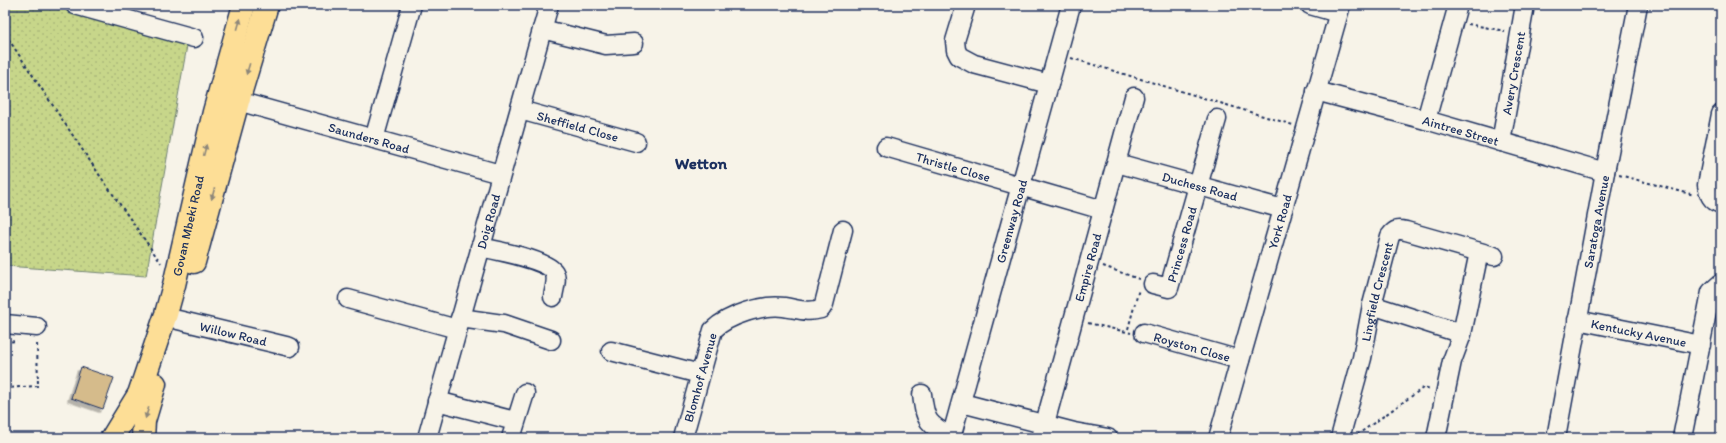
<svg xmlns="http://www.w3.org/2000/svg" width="1726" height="443" font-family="Itim,sans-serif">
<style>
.park{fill:url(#park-dots);stroke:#718274}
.building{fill:#d5bb8b;stroke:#1b2f5e;filter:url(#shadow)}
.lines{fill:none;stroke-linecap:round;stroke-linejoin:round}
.minor-casing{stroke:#1b2f5e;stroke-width:21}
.major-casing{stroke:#1b2f5e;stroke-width:25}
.path{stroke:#1b2f5e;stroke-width:2;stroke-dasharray:3 3;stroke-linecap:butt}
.minor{stroke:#f7f3e8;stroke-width:18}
.major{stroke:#fdde96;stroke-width:22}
.oneway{fill:#8c867a}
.labels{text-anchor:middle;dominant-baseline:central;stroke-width:3;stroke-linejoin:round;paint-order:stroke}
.street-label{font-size:13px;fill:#1b2f5e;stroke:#f7f3e8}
.district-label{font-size:17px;font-weight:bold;fill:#1b2f5e;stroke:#f7f3e8}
</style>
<defs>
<pattern id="park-dots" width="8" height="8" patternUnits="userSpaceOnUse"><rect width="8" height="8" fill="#c7d68a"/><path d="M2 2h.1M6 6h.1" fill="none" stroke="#aab87a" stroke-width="1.8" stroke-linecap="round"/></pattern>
<filter id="shadow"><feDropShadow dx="-3.5" dy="3.5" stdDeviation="0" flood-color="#0004"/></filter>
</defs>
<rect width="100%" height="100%" fill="#f7f3e8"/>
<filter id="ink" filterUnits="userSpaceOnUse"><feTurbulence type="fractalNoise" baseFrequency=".025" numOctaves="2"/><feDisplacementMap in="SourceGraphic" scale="8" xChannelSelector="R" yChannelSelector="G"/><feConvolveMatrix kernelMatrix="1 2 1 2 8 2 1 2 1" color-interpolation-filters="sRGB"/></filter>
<g filter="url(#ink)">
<!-- park -->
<path class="park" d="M5,5H96L190,29L146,276L5,266Z"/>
<!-- building -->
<path class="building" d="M81,367L114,378L103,409L71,398Z"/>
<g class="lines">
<!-- minor casing -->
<g class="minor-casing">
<g id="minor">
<path d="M75,5L194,38"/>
<path d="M966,5L955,41L956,50L959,56L974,64L1049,84"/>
<path d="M1310,5L1338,13"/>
<path d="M542,29L606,45L634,43"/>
<path id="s1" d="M1316,91L1426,120L1605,172"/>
<path id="s2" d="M238,101L500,174"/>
<path id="s3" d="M520,110L636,142"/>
<path d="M1721,114L1707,185C1709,195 1711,201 1721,204"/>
<path d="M1426,120L1458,5"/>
<path d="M374,139L412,5"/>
<path id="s4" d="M1501,142L1525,5"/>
<path id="s5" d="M886,147L1103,210"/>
<path id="s6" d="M1117,163L1283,209"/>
<path d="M480,247C495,250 547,260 554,272C558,279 554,289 553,297"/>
<path id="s7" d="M1153,284L1169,288L1217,119"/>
<path d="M348,299L457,329"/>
<path d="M1372,305L1462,334"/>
<path d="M460,318L504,324L551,340"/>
<path id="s8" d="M178,320L290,347"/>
<path id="s9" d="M1577,320L1701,345"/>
<path d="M5,324L37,327"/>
<path id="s10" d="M1144,333L1240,360"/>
<path d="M611,351L700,374"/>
<path d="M922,394C925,422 928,424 952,437"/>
<path d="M437,401L515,421"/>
<path d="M962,403L1074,432L1108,438"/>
<path id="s11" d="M427,438L549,5"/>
<path d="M511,438L525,393"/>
<path id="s12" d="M683,438L713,330C728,315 764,304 784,307C798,309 807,313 821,309L824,304L843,230"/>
<path id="s13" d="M951,438L1071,5"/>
<path id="s14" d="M1041,438L1134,97"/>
<path id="s15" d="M1218,438L1341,5"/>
<path id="s16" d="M1340,438L1362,358L1372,305L1390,236C1395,229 1398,229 1406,231L1494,256"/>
<path d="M1436,438L1452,361L1462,334L1479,252"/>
<path id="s17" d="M1556,438L1605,172L1638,5"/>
<path d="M1682,438L1711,292L1721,283"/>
</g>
</g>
<!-- major casing -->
<g class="major-casing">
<g id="major">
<path d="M194,262L238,101L267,5"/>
<path id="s18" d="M112,438L139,394L166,314L174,285L214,112L244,5"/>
<path d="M143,438L144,421L155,384"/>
</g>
</g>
<!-- path -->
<g class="path">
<path d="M1468,24L1505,31"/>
<path d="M5,34L98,173L161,263"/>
<path d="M1071,58L1293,125"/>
<path d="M1619,175L1694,195"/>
<path d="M1103,266L1139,279"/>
<path d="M1088,323L1131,333"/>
<path d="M1128,329L1139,289"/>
<path d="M5,342L17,341"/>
<path d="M5,388L38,386L37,342"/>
<path d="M1357,435L1423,388L1431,390"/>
</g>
<!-- minor -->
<use href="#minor" class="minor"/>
<!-- major -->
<use href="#major" class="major"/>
</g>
<!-- one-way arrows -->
<defs><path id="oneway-solid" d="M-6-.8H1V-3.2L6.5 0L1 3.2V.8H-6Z"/></defs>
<g class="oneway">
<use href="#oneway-solid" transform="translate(239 24) rotate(-74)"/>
<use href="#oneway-solid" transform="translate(248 69) rotate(107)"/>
<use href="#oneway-solid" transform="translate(205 150) rotate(-76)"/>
<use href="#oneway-solid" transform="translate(213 194) rotate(105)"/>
<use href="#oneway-solid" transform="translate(147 413) rotate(107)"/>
</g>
</g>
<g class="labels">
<!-- street labels -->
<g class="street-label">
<text stroke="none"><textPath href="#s4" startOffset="70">Avery Crescent</textPath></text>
<text stroke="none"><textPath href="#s3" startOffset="60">Sheffield Close</textPath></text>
<text stroke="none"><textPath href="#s1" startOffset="150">Aintree Street</textPath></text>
<text stroke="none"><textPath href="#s2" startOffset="136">Saunders Road</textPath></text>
<text stroke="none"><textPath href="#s5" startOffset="70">Thristle Close</textPath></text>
<text stroke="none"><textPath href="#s6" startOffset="86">Duchess Road</textPath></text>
<text stroke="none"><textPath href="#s11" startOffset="225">Doig Road</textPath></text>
<text stroke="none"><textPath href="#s15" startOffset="225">York Road</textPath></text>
<text stroke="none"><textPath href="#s17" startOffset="220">Saratoga Avenue</textPath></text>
<text stroke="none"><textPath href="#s13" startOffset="225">Greenway Road</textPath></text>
<text stroke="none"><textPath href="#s18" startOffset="227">Govan Mbeki Road</textPath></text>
<text stroke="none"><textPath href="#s7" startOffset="62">Princess Road</textPath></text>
<text stroke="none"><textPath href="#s14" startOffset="177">Empire Road</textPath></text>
<text stroke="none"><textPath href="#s16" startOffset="151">Lingfield Crescent</textPath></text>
<text stroke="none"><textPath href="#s9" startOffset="63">Kentucky Avenue</textPath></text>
<text stroke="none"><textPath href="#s8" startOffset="57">Willow Road</textPath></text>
<text stroke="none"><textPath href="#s10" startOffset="50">Royston Close</textPath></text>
<text stroke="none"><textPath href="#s12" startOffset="63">Blomhof Avenue</textPath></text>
</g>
<!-- district labels -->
<g class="district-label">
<text x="701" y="163">Wetton</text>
</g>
</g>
<!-- margin -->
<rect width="1726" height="443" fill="none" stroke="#f7f3e8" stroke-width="20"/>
<rect x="10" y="10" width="1706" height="423" fill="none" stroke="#1b2f5e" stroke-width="1.5" filter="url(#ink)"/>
</svg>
